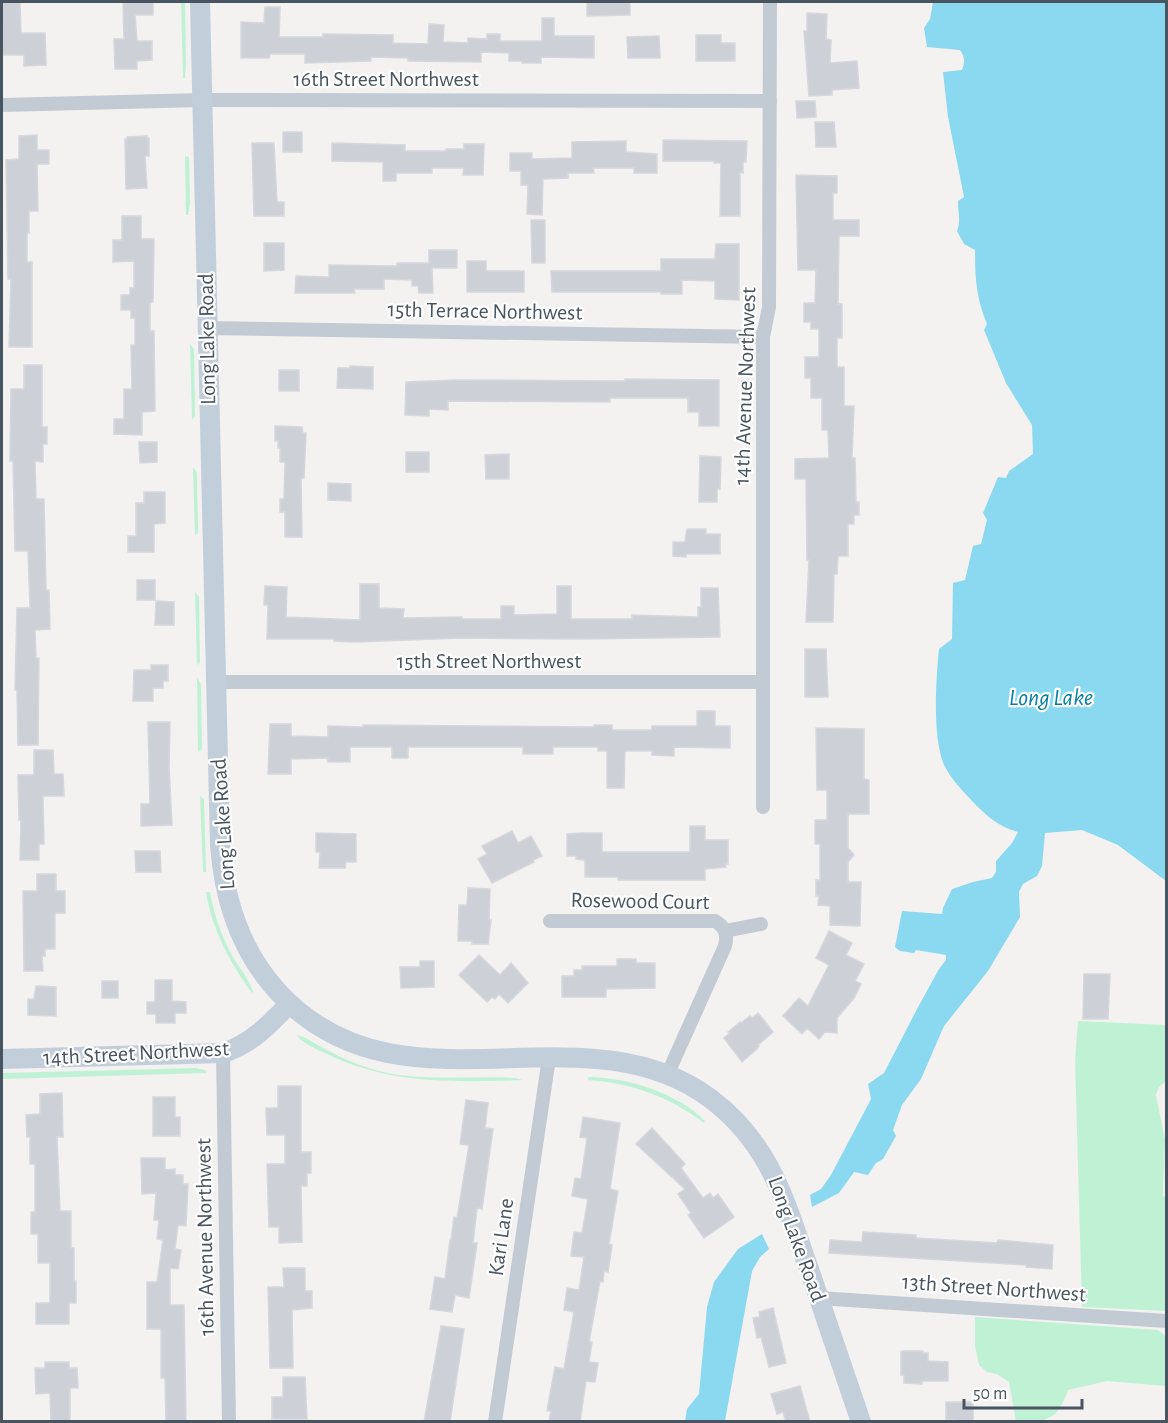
<svg xmlns="http://www.w3.org/2000/svg" width="1168" height="1423" font-family="'Alegreya Sans',sans-serif">
<style>
.green{fill:#bff2d4}
.water{fill:#8ad9f1}
.building{fill:#cdd0d6;stroke:#d5d7dd;stroke-width:1.5}
.lines{fill:none;stroke-linecap:round;stroke-linejoin:round}
.street{stroke:#c2cbd3;stroke-width:14}
.secondary{stroke:#c3cedb;stroke-width:20}
.labels{text-anchor:middle;dominant-baseline:central;stroke-width:4.5;stroke-linejoin:round;paint-order:stroke}
.street-label{font-size:22px;fill:#485460;stroke:#fff}
.water-label{font-size:24px;font-style:italic;fill:#0680a6;stroke:#fff}
</style>
<rect width="100%" height="100%" fill="#f4f1f1"/>
<!-- green -->
<g class="green">
<path d="M181,2H185L186,65L185,78H183Z"/>
<path d="M185,156L189,157L190,204L188,215H186Z"/>
<path d="M190,344L194,349L195,416L192,420Z"/>
<path d="M193,467L197,473L198,532L196,535H195Z"/>
<path d="M195,592L199,597L200,663L197,665Z"/>
<path d="M197,678L201,684L202,749L198,752Z"/>
<path d="M200,796L204,799L206,872H203Z"/>
<path d="M206,892H210C214,915 222,938 234,959C241,970 249,979 253,992L252,993C230,963 212,929 206,892Z"/>
<path d="M1078,1021L1166,1025V1081L1159,1087L1156,1095L1165,1140L1163,1195L1166,1199V1311L1082,1307L1075,1060Z"/>
<path d="M296,1035C307,1037 315,1044 325,1049C340,1057 355,1064 372,1069C419,1083 467,1075 515,1078L523,1080C454,1082 391,1085 327,1054C317,1050 303,1043 296,1035Z"/>
<path d="M195,1068L205,1070L207,1073L2,1079V1073H5Z"/>
<path d="M588,1077C626,1077 678,1093 705,1121L704,1123C670,1097 632,1083 588,1080Z"/>
<path d="M975,1317L1158,1330L1166,1336V1386L1107,1381L1068,1390C1057,1421 1047,1422 1016,1421L1009,1382L997,1374L987,1372L979,1365L975,1346Z"/>
</g>
<!-- water -->
<g class="water">
<path d="M933,2H1166V881L1118,845L1082,830L1045,833L1042,866L1037,876L1023,884L1019,892L1020,917L988,971L944,1026L921,1079L902,1105L893,1130L896,1136L883,1159L876,1163L868,1175L854,1172L839,1193L812,1207L810,1195L821,1189L831,1175L871,1099L868,1084L884,1073L917,1009L939,969L946,960V955L916,950L914,953L900,951L895,947L902,911L942,914L943,908L952,889L973,882L992,878L996,872V861L1012,843L1018,832C1001,828 985,815 973,802C962,790 951,779 944,765C932,735 936,680 939,649L952,639L953,583L965,580L973,546L981,544L987,520L983,513L998,477L1006,478L1009,471L1033,454L1032,425L1006,383L984,330L987,324C976,297 975,278 975,250L964,244L957,231C961,220 958,213 958,201L964,197L948,117L943,72L962,70C965,62 965,57 960,50L927,47L924,28L930,19Z"/>
<path d="M762,1234L769,1249L760,1257L752,1271L725,1421H685L687,1409L699,1394L707,1307L714,1282L738,1249Z"/>
</g>
<!-- building -->
<g class="building">
<path d="M2,2H20L21,33H45L46,65L24,66V55H3Z"/>
<path d="M123,2H153V15H135L137,41H152V60L137,61V69H115L114,39H124Z"/>
<path d="M587,2H630V15L587,16Z"/>
<path d="M265,7H280L279,37H323V34L393,35V43L428,44L429,24L444,25L443,42L468,43V38L487,39V34H500V41H542V18H554V36H594V58L541,57V63H522V61H509V53L481,52V62L408,61V58L371,57V61L305,63V54H270L269,58H241V22L264,23Z"/>
<path d="M807,13L827,14L826,39L831,40L830,63L857,61L859,88L832,90V95L809,96L804,31H807Z"/>
<path d="M696,35H721V43H735V61H696Z"/>
<path d="M659,36L660,58H628L627,37Z"/>
<path d="M796,101H815L816,117L797,118Z"/>
<path d="M815,122H834L836,147H816Z"/>
<rect x="283" y="132" width="19" height="20"/>
<path d="M37,135V150H49V164H37L38,211H29V233H27V262H32V347H9L11,279H8L6,160L19,159V136Z"/>
<path d="M147,136V138H149V156H145L147,188L126,189L125,139H127V137Z"/>
<path d="M663,140L747,141L746,162H743V173L740,172V216H720L721,163H714V161H663Z"/>
<path d="M626,141V152L657,154V173H634V168H593L594,173H568V178L543,179L542,215L527,214L528,185H521V171H510V153H532V159L572,158V142Z"/>
<path d="M252,143H274L277,202H284V216H254Z"/>
<path d="M332,143L405,145V151H446V149H464V144H484L483,175H463L464,168H432V173H396V181H383V162L332,161Z"/>
<path d="M796,175L837,176V193H833V220H859V236H839L838,304H842V338H837V367H844V406H854L852,458H855L856,502H859V515H854V524H848V556H838L837,574H834L833,622H806L809,560H807L806,479H795V459L829,458L828,430H822V398H811V378H805V357H819V329H811V322H804V303H815L816,270H798Z"/>
<path d="M122,216H141V239H154L153,302L150,303V331H154L155,411L142,412V435L114,434V419H124V389H132L131,345H135V318H131V310H121V295H130V288H134V261L113,262V240H122Z"/>
<path d="M531,220H545V263H532Z"/>
<path d="M264,243H284V270L264,271Z"/>
<path d="M716,244H739V300L715,299V281L682,280V294H661V292H552L551,271H661V259H715Z"/>
<path d="M429,250H457V268H432L433,293H419L418,286H412V280L384,279V289H354L355,293H295L296,276L329,277V265L397,266V263H429Z"/>
<path d="M467,261H486V271H524V292H467Z"/>
<path d="M24,365H42V427H47V444H43V462L35,461L36,499H44L46,590H49L50,629L35,630L36,658H39L38,745H18L17,690H15L17,608H30L28,551H15L13,461H10L11,389H24Z"/>
<path d="M350,366L373,367V389L337,388L338,368H350Z"/>
<rect x="279" y="370" width="20" height="21"/>
<path d="M625,379L719,380V426H699V412H688V398H610V402L448,401V410L429,409V416L405,415L406,382L457,380L625,381Z"/>
<path d="M275,426L302,427L303,433H306L304,478H301L302,537H285V512H280V499H284L285,462H280V448H278V441H275Z"/>
<path d="M139,442H157V462L140,463Z"/>
<rect x="406" y="452" width="23" height="20"/>
<path d="M509,454V479H486L485,455Z"/>
<path d="M700,456L721,457L720,489H717V502H699Z"/>
<path d="M328,483L351,484V501L328,500Z"/>
<path d="M144,492H165V523L154,524V552H128V536H136V503H144Z"/>
<path d="M687,529H706V534H720V554H686V557L673,556V542H685Z"/>
<rect x="137" y="580" width="18" height="20"/>
<path d="M360,584H379V608L404,609L403,618L462,617V619H501V606H514V615L557,614V586H571V619H632V615L698,617V607H701V588H718L720,637L580,639L462,638L354,642L334,641V639H267L268,605H264L265,586L287,587L286,617L360,620Z"/>
<path d="M156,601L174,602V625H155Z"/>
<path d="M805,649H826L828,697H805Z"/>
<path d="M151,665H168V681H163V688H153V701H133L134,670H151Z"/>
<path d="M697,711H715V726H730V748L674,747V756L652,755V751H625L624,788H607V751H598V747H553V754H523V747H408V758H392V747H350V762H328V758L291,759V774H268L270,724H291V736L328,737V726L363,727V725L594,727V725H612V730H652V726H697Z"/>
<path d="M148,722H170L169,767L172,825L141,826V804H150Z"/>
<path d="M816,728L864,729V779L869,780V814H848V848L854,855L848,862V882H861L860,926L830,925V906L818,905L819,896H816V880H820V844H815V820H827V790H817Z"/>
<path d="M34,750H53L54,774H63L64,796H43L44,844H39V860H20L21,820H19L18,775H34Z"/>
<path d="M690,826H705V840H728V864H725L726,867L705,869V880H618V877H585V860L576,859V856H567V834L583,833H602V852H690Z"/>
<path d="M512,831L518,843L531,836L542,856L533,860L534,862L492,883L478,859L487,854L482,846Z"/>
<path d="M316,833L356,834V862H346L345,868H319L320,852H316Z"/>
<path d="M135,851H160L161,872H136Z"/>
<path d="M37,874H56V891H65V913H55V949H45V956H42L43,971H24L23,891H37Z"/>
<path d="M468,888L490,889L489,920H491L488,944H472V941H458L459,905H467Z"/>
<path d="M829,931L852,943L846,955L864,964L855,981L861,984L854,998L837,1018V1033L825,1032L819,1039L807,1028L802,1034L783,1016L799,998L808,1006L829,965L816,958Z"/>
<path d="M479,955L500,975L511,963L528,983L508,1003L499,994L495,999L492,997L487,1002L459,975Z"/>
<path d="M617,959H636V963H655V988L606,989V997H562V976H574V970H582V966H617Z"/>
<path d="M420,961H434V987L401,988L400,967H420Z"/>
<path d="M1084,974H1110L1108,1019H1083Z"/>
<path d="M155,980H172V1001L186,1002V1013H175V1023H156V1014H147V1002H155Z"/>
<rect x="102" y="981" width="16" height="17"/>
<path d="M36,986L56,987V1016L28,1015V999H34Z"/>
<path d="M758,1013L773,1032L758,1045L759,1046L757,1049L742,1062L724,1038L730,1033L728,1032L740,1022L741,1023L750,1016L752,1018Z"/>
<path d="M278,1086H301V1152H311V1173H307V1186H301L302,1242L279,1243V1227H269L267,1164H285V1135H267L266,1108H278Z"/>
<path d="M62,1093L63,1137H57L60,1211H71V1248H74V1281H76V1303H69V1324H36V1303H50V1263H38V1234H31V1212H35V1164H30V1137H27L26,1115L40,1114V1094Z"/>
<path d="M153,1097H175V1117H180V1136H153Z"/>
<path d="M466,1100L488,1103L485,1128L493,1129L482,1209L477,1208L473,1243H477L469,1298L455,1295L452,1312L430,1309L435,1277L445,1279L450,1240H451L454,1217L457,1218L469,1145L460,1144Z"/>
<path d="M583,1117L620,1123L610,1189L618,1191L609,1244L612,1245L608,1272L604,1271L603,1282L600,1281L589,1342H592L589,1362L598,1363L595,1382L586,1381L580,1422H549L551,1411H547L555,1367L564,1369L574,1312L564,1310L567,1288L579,1290L584,1257L571,1256L574,1232L582,1233L588,1199L572,1196L575,1178L581,1179L587,1138L580,1137Z"/>
<path d="M652,1128L685,1164L681,1168L703,1198L710,1193L713,1198L718,1194L734,1217L704,1238L688,1215L691,1213L678,1194L685,1189L636,1144Z"/>
<path d="M141,1158H165V1170L175,1169V1175H183V1184H188L186,1226L178,1225L175,1249L181,1250L178,1269L170,1268V1305H184L186,1422H166L165,1378H161V1329H147V1282H157L163,1240L157,1239L159,1220H154L156,1193L142,1194Z"/>
<path d="M863,1232L916,1235V1238L949,1240L997,1243L998,1240L1053,1245L1052,1269L1026,1267V1265L829,1253L830,1240L862,1242Z"/>
<path d="M283,1268H305V1291H312V1308L292,1310L293,1368H270L268,1287H284Z"/>
<path d="M773,1308L786,1363L769,1367L761,1337L757,1338L753,1318L760,1317L759,1312Z"/>
<path d="M441,1326L464,1329L450,1422H424Z"/>
<path d="M903,1351H923V1353H928V1361L948,1362V1381H922V1384L904,1383V1375H901V1352Z"/>
<path d="M45,1362H69V1368H77L78,1388H70V1422H51L50,1393L36,1394L35,1368H45Z"/>
<path d="M283,1377H305L307,1419H272V1397H283Z"/>
<path d="M800,1386L810,1422H786L783,1412L777,1414L771,1394Z"/>
<path d="M946,1402H973V1422L946,1419Z"/>
</g>
<g class="lines">
<!-- street -->
<g class="street">
<path d="M2,105L202,100L770,101"/>
<path d="M207,328L763,337"/>
<path d="M216,682H761"/>
<path d="M763,807V337L769,307L770,2"/>
<path d="M550,921H715C725,927 728,934 725,946L668,1073"/>
<path d="M725,931L761,924"/>
<path d="M223,1053L229,1422"/>
<path d="M819,1298L1166,1321"/>
<path d="M495,1422L549,1058"/>
</g>
<!-- secondary -->
<g class="secondary">
<path d="M200,2L220,845C224,900 240,951 279,993C401,1124 581,1002 711,1099C772,1145 786,1205 810,1272C827,1322 844,1372 861,1422"/>
<path d="M2,1059L223,1053C251,1044 269,1025 289,1004"/>
</g>
</g>
<g class="labels">
<!-- street labels -->
<g class="street-label">
<text x="386" y="79">16th Street Northwest</text>
<text transform="translate(485 311) rotate(1)">15th Terrace Northwest</text>
<text transform="translate(207 339) rotate(-91)">Long Lake Road</text>
<text transform="translate(745 386) rotate(-88)">14th Avenue Northwest</text>
<text x="489" y="661">15th Street Northwest</text>
<text transform="translate(223 824) rotate(-94)">Long Lake Road</text>
<text transform="translate(640 901) rotate(1)">Rosewood Court</text>
<text transform="translate(136 1053) rotate(-3)">14th Street Northwest</text>
<text transform="translate(205 1237) rotate(-91)">16th Avenue Northwest</text>
<text transform="translate(501 1237) rotate(-82)">Kari Lane</text>
<text transform="translate(797 1239) rotate(70)">Long Lake Road</text>
<text transform="translate(994 1288) rotate(4)">13th Street Northwest</text>
</g>
<!-- water labels -->
<g class="water-label">
<text x="1051" y="698">Long Lake</text>
</g>
</g>
<!-- border -->
<rect width="1168" height="1423" fill="none" stroke="#485460" stroke-width="6"/>
<!-- scale -->
<path d="M964 1399v9h118v-9" fill="none" stroke="#485460" stroke-width="3"/>
<text x="973" y="1399" font-size="18" fill="#485460" stroke="#ffffff" stroke-width="4.5" paint-order="stroke">50 m</text>
</svg>
